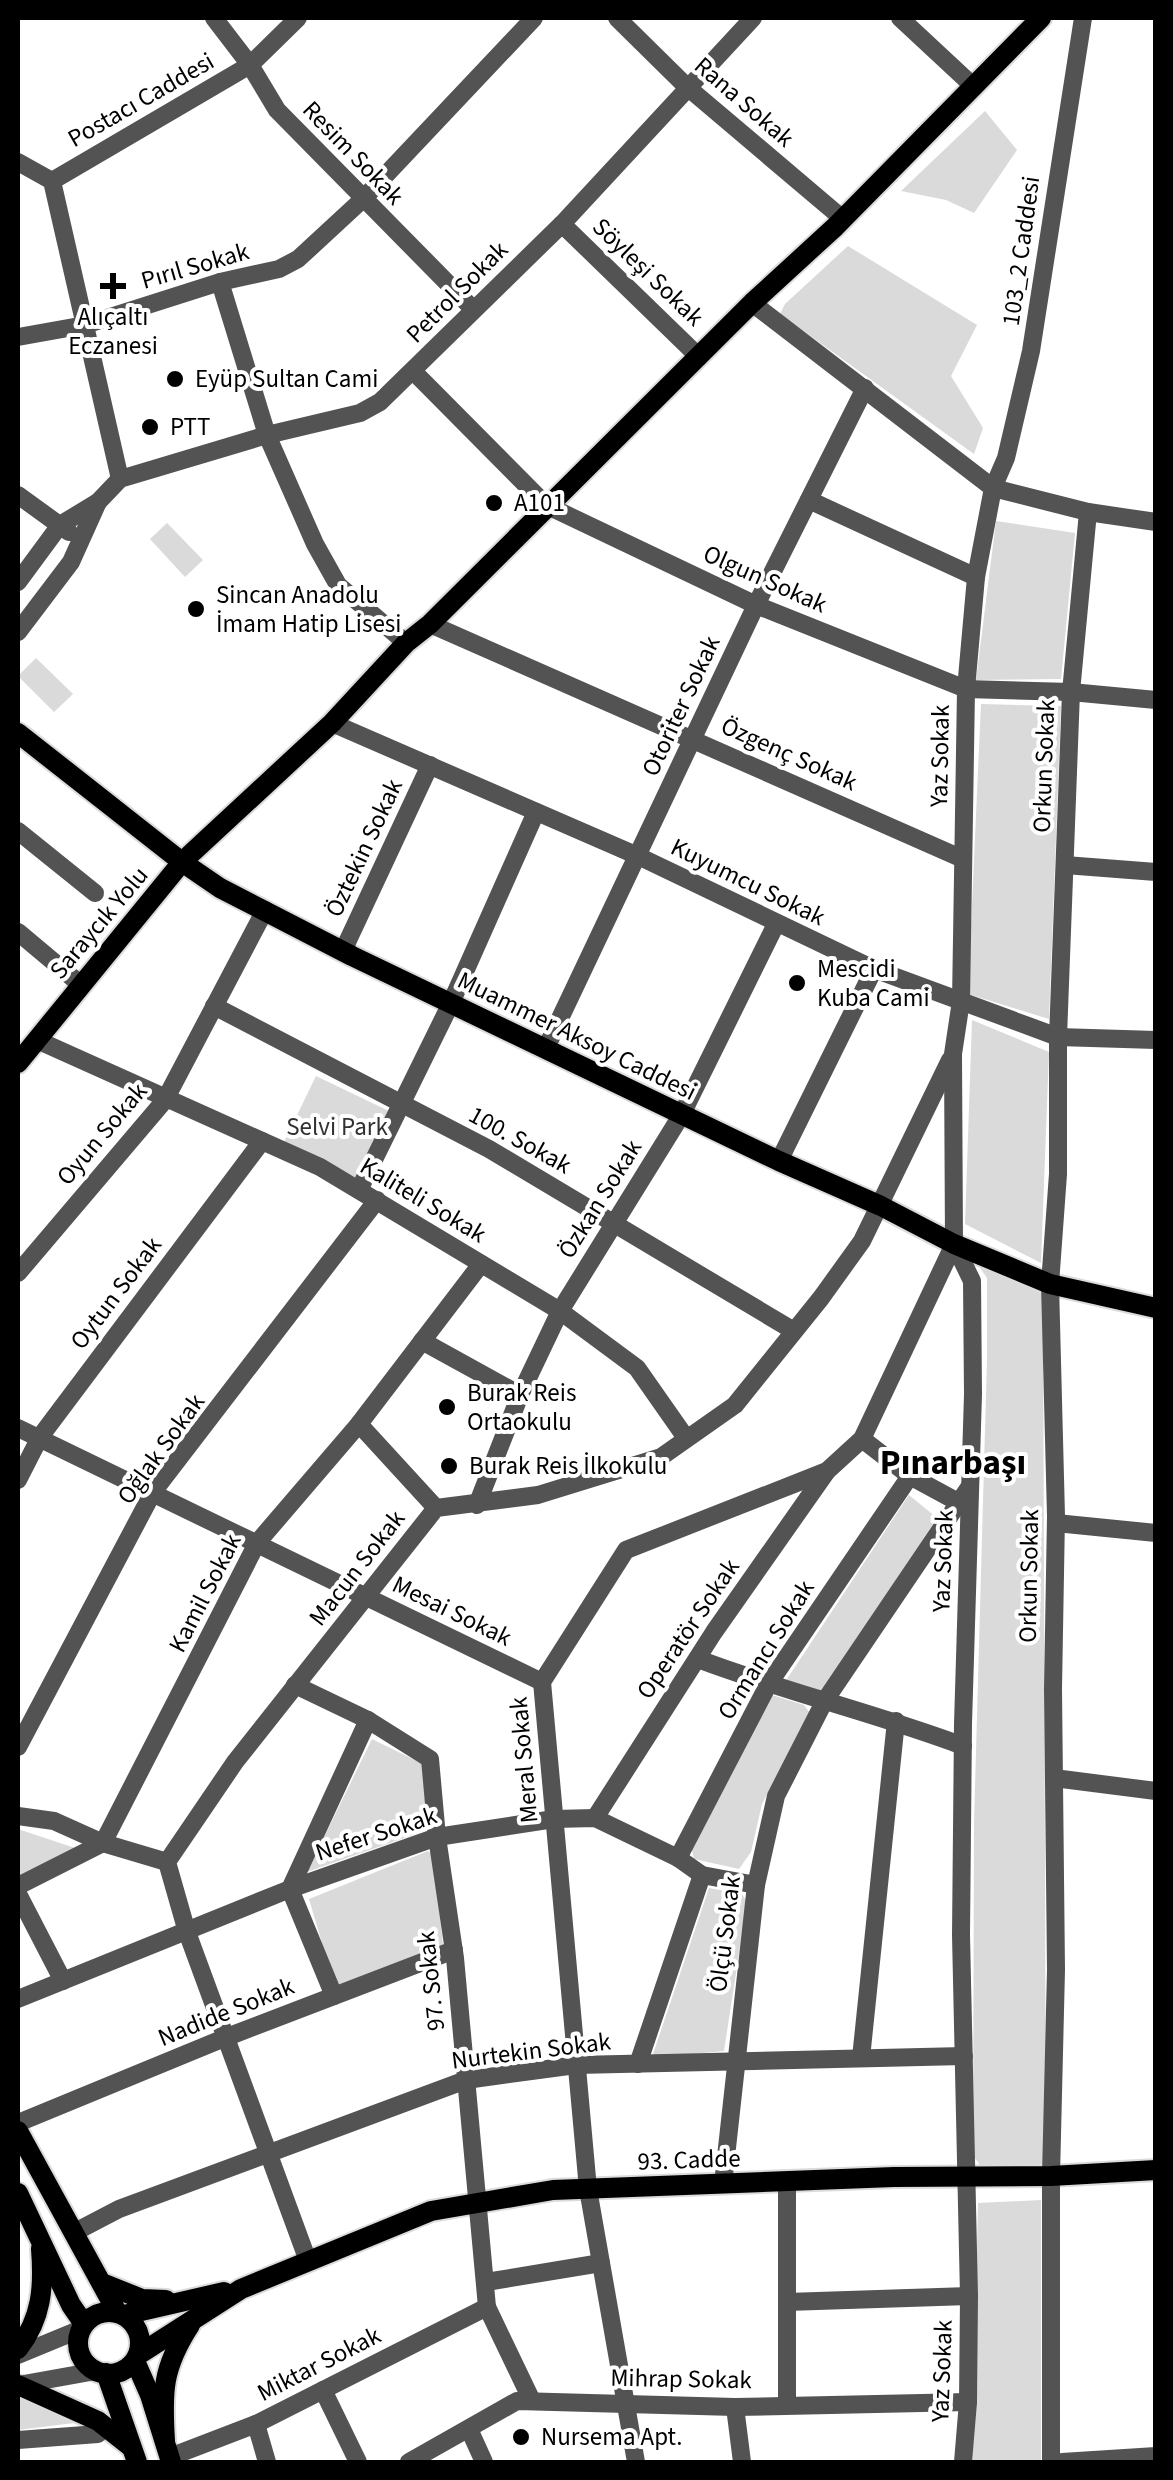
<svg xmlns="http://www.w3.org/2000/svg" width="1173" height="2480" font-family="'Source Sans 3',sans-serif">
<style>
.green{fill:#dadada}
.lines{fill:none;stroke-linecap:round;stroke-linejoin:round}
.major-casing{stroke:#dbdbdb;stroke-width:24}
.minor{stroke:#535353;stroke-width:18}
.major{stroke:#000;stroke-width:20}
.poi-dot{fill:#000;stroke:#fff;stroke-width:4}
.labels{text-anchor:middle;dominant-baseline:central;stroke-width:8;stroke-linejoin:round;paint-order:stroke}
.street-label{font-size:25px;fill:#000;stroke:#fff}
.poi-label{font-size:25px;fill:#000;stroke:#fff;text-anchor:start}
.park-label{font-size:25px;fill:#313131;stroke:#fff}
.district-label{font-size:35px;font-weight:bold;fill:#000;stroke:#fff}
</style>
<rect width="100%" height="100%" fill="#fff"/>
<!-- green -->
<g class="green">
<path d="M985,111L1017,150L974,213L946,200L901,191Z"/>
<path d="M848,246L977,325L951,376L983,428L974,454L780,314L785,304Z"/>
<path d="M996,521L1075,533L1061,679L976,680Z"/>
<path d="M167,523L203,560L185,577L150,539Z"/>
<path d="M36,658L73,694L54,712L18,676Z"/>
<path d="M981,704L1061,706L1049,1019L968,994Z"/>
<path d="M972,1020L1049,1052L1041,1263L965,1224Z"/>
<path d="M316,1076L391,1112L358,1179L284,1142Z"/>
<path d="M978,1265L1043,1294L1046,2161L1037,2168L980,2165L973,2156L974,1823L987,1359V1278Z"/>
<path d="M909,1495L937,1518L822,1692L785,1682Z"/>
<path d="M772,1695L804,1705L810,1713L762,1804L751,1852L739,1869L694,1859L691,1846Z"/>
<path d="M372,1739L423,1764L427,1830L307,1872Z"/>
<path d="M18,1829L81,1850L22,1877L18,1875Z"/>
<path d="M428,1851L434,1856L443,1946L341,1987L334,1984L309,1899Z"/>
<path d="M709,1888L742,1894L747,1902L724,2051L662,2057L653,2054Z"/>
<path d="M1041,2200V2462H972L978,2203Z"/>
<path d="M18,2397H25L90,2421L18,2430Z"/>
</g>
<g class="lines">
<!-- major casing -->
<g class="major-casing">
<g id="major">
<path d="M18,733L182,862L220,888L352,956L779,1161L881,1206L954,1244L1050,1284L1156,1308"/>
<path d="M18,1063L182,862L332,723L406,643L430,624L752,303L835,227L1041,18"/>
<path d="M18,2131L117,2312"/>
<path d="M18,2193L71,2305L84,2324"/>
<path d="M102,2283L142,2299L166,2300"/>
<circle cx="109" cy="2343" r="31"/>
<path d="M124,2315L224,2292"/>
<path d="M18,2349C42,2318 44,2287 41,2249"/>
<path d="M138,2355L241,2289L431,2211L553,2190L894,2177L1051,2176L1156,2170"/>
<path d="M135,2361L150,2395L171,2462"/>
<path d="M106,2373L137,2462"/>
<path d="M18,2385L98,2421L131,2447"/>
<path d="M165,2441C162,2392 162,2368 190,2325"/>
</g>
</g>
<!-- minor -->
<g class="minor">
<path d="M214,18L250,65L277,110L473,309"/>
<path d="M617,18L686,86L843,219"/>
<path d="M900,18L972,85"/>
<path d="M18,162L52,181L120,479"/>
<path d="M52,181L250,65L298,18"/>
<path d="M562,224L699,357"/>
<path d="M220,282L267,435L315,544L338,585L406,643"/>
<path d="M752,303L993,488L1088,512L1156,522"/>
<path d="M18,337L85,325L220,282L279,269L298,259L363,199L534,18"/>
<path d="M413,371L546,505L756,605L966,689L1071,692L1156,700"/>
<path d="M18,495L69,532"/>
<path d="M809,500L976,577"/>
<path d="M18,582L60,525L98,502L120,479L267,435L360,413L380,402L562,224L753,18"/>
<path d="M430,624L963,859"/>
<path d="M18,632L71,562L98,502"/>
<path d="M332,723L638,856L874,969L1058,1037L1156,1040"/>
<path d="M18,831L95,893"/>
<path d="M1065,865L1156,872"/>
<path d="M18,932L80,984"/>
<path d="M343,951L430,765"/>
<path d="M214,1006L489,1149L794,1331"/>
<path d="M37,1040L320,1167L560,1311L637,1368L686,1438"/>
<path d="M546,1048L756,605L865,388"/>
<path d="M779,1161L874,969"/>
<path d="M359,1190L451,1003L536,812"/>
<path d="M18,1273L165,1100L265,910"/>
<path d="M422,1341L520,1395"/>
<path d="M359,1424L436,1508"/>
<path d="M18,1428L542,1682"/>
<path d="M862,1439L910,1476L958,1502"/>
<path d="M18,1480L40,1437L262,1141"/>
<path d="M477,1505L520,1395L560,1311L682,1114L776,924"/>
<path d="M1056,1523L1156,1533"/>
<path d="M698,1659C785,1692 875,1713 963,1746"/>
<path d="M295,1685L368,1720L430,1759L437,1837L455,1958L487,2307L532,2401"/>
<path d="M18,1747L153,1492L377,1200"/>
<path d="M1054,1778L1156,1791"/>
<path d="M18,1816L54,1821L103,1843L167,1862"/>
<path d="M595,1818L714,1632L827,1471"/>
<path d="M678,1858L768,1685L910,1476"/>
<path d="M18,1886L103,1843L257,1543L359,1424L481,1264"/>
<path d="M18,1894L63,1981"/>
<path d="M334,1996L290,1889L368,1720"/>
<path d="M18,1999L290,1889L437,1837L554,1819L595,1818L678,1858L702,1875L756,1885"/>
<path d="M861,2058L896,1721"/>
<path d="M638,2064L702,1875"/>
<path d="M18,2123L227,2037L454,1950"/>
<path d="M723,2184L756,1885L776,1796L824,1702L970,1486"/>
<path d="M73,2233L119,2209L466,2080L576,2065L964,2056"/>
<path d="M308,2261L187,1932L167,1862L235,1762L436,1508L538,1495L661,1457L735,1405L821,1298L862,1241L950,1060"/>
<path d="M486,2282L601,2263"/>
<path d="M787,2302L969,2296"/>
<path d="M18,2355L81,2329"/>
<path d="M18,2385L96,2371"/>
<path d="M323,2390L358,2462"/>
<path d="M787,2404V2181"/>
<path d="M735,2407L742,2462"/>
<path d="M256,2424L267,2462"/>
<path d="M469,2429L484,2462"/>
<path d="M18,2440L98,2434"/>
<path d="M170,2457L256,2424L487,2307"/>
<path d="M409,2462L517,2401L735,2407L968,2402"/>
<path d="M636,2462L588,2189L542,1682L626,1550L827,1471L862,1439L954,1244"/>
<path d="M963,2462L968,2402L969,2296L961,1935L963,1724L973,1394L972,1281L954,1244L953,1054L961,1001L966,689L976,577L993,488L1006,458L1031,351L1083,18"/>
<path d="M1051,2462V2176L1056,1970L1053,1689L1056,1516L1050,1284L1058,1174V1037L1071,692L1088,512"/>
<path d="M1062,2462L1156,2456"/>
</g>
<!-- major -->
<use href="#major" class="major"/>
</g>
<!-- markers -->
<g class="poi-dot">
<path d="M108 271h10v10h10v10h-10v10h-10v-10h-10v-10h10z"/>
<circle cx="175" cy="379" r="10"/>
<circle cx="150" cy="427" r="10"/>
<circle cx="494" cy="503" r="10"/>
<circle cx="196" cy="609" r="10"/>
<circle cx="797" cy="983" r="10"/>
<circle cx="447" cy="1407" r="10"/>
<circle cx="449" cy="1466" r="10"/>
<circle cx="521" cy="2437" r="10"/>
</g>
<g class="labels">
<!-- street labels -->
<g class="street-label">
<text transform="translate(141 100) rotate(-30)">Postacı Caddesi</text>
<text transform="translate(744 102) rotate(41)">Rana Sokak</text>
<text transform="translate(353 153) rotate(46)">Resim Sokak</text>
<text transform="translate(1021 251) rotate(-82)">103_2 Caddesi</text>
<text transform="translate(195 266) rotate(-16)">Pırıl Sokak</text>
<text transform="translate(648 272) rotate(44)">Söyleşi Sokak</text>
<text transform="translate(457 292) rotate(-45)">Petrol Sokak</text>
<text transform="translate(765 579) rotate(24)">Olgun Sokak</text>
<text transform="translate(681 706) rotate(-65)">Otoriter Sokak</text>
<text transform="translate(789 754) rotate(24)">Özgenç Sokak</text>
<text transform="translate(940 756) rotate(-89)">Yaz Sokak</text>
<text transform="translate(1044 766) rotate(-88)">Orkun Sokak</text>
<text transform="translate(364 848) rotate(-65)">Öztekin Sokak</text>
<text transform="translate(748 882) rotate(26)">Kuyumcu Sokak</text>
<text transform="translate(99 923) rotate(-50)">Saraycık Yolu</text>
<text transform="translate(577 1036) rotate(26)">Muammer Aksoy Caddesi</text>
<text transform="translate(102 1134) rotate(-50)">Oyun Sokak</text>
<text transform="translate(520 1140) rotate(29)">100. Sokak</text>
<text transform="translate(600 1199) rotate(-58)">Özkan Sokak</text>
<text transform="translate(423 1200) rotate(31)">Kaliteli Sokak</text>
<text transform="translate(116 1293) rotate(-53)">Oytun Sokak</text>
<text transform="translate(161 1449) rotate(-54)">Oğlak Sokak</text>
<text transform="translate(943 1561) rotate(-88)">Yaz Sokak</text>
<text transform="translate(357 1568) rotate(-52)">Macun Sokak</text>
<text transform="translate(1029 1576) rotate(-89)">Orkun Sokak</text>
<text transform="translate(205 1593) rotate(-63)">Kamil Sokak</text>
<text transform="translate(452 1611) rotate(26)">Mesai Sokak</text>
<text transform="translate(688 1629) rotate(-56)">Operatör Sokak</text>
<text transform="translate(766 1650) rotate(-58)">Ormancı Sokak</text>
<text transform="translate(524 1760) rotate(-95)">Meral Sokak</text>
<text transform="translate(376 1834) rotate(-18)">Nefer Sokak</text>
<text transform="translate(725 1934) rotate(-83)">Ölçü Sokak</text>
<text transform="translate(431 1981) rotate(-96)">97. Sokak</text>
<text transform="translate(226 2012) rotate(-22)">Nadide Sokak</text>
<text transform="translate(531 2051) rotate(-7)">Nurtekin Sokak</text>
<text transform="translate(689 2160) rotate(-2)">93. Cadde</text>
<text transform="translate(319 2364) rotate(-27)">Miktar Sokak</text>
<text transform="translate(942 2371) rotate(-88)">Yaz Sokak</text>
<text transform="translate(681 2379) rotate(1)">Mihrap Sokak</text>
</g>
<!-- poi labels -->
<g class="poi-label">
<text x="113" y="317" text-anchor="middle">Alıçaltı<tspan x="113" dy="29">Eczanesi</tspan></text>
<text x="195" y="379">Eyüp Sultan Cami</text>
<text x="170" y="427">PTT</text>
<text x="514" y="503">A101</text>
<text x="216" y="595">Sincan Anadolu<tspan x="216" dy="29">İmam Hatip Lisesi</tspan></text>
<text x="817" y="969">Mescidi<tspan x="817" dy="29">Kuba Cami</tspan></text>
<text x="467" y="1393">Burak Reis<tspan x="467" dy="29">Ortaokulu</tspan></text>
<text x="469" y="1466">Burak Reis İlkokulu</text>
<text x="541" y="2437">Nursema Apt.</text>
</g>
<!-- park labels -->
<g class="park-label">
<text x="337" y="1127">Selvi Park</text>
</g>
<!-- district labels -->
<g class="district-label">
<text x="953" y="1463">Pınarbaşı</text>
</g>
</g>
<!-- border -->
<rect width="1173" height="2480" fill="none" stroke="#000000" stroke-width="40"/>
</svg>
